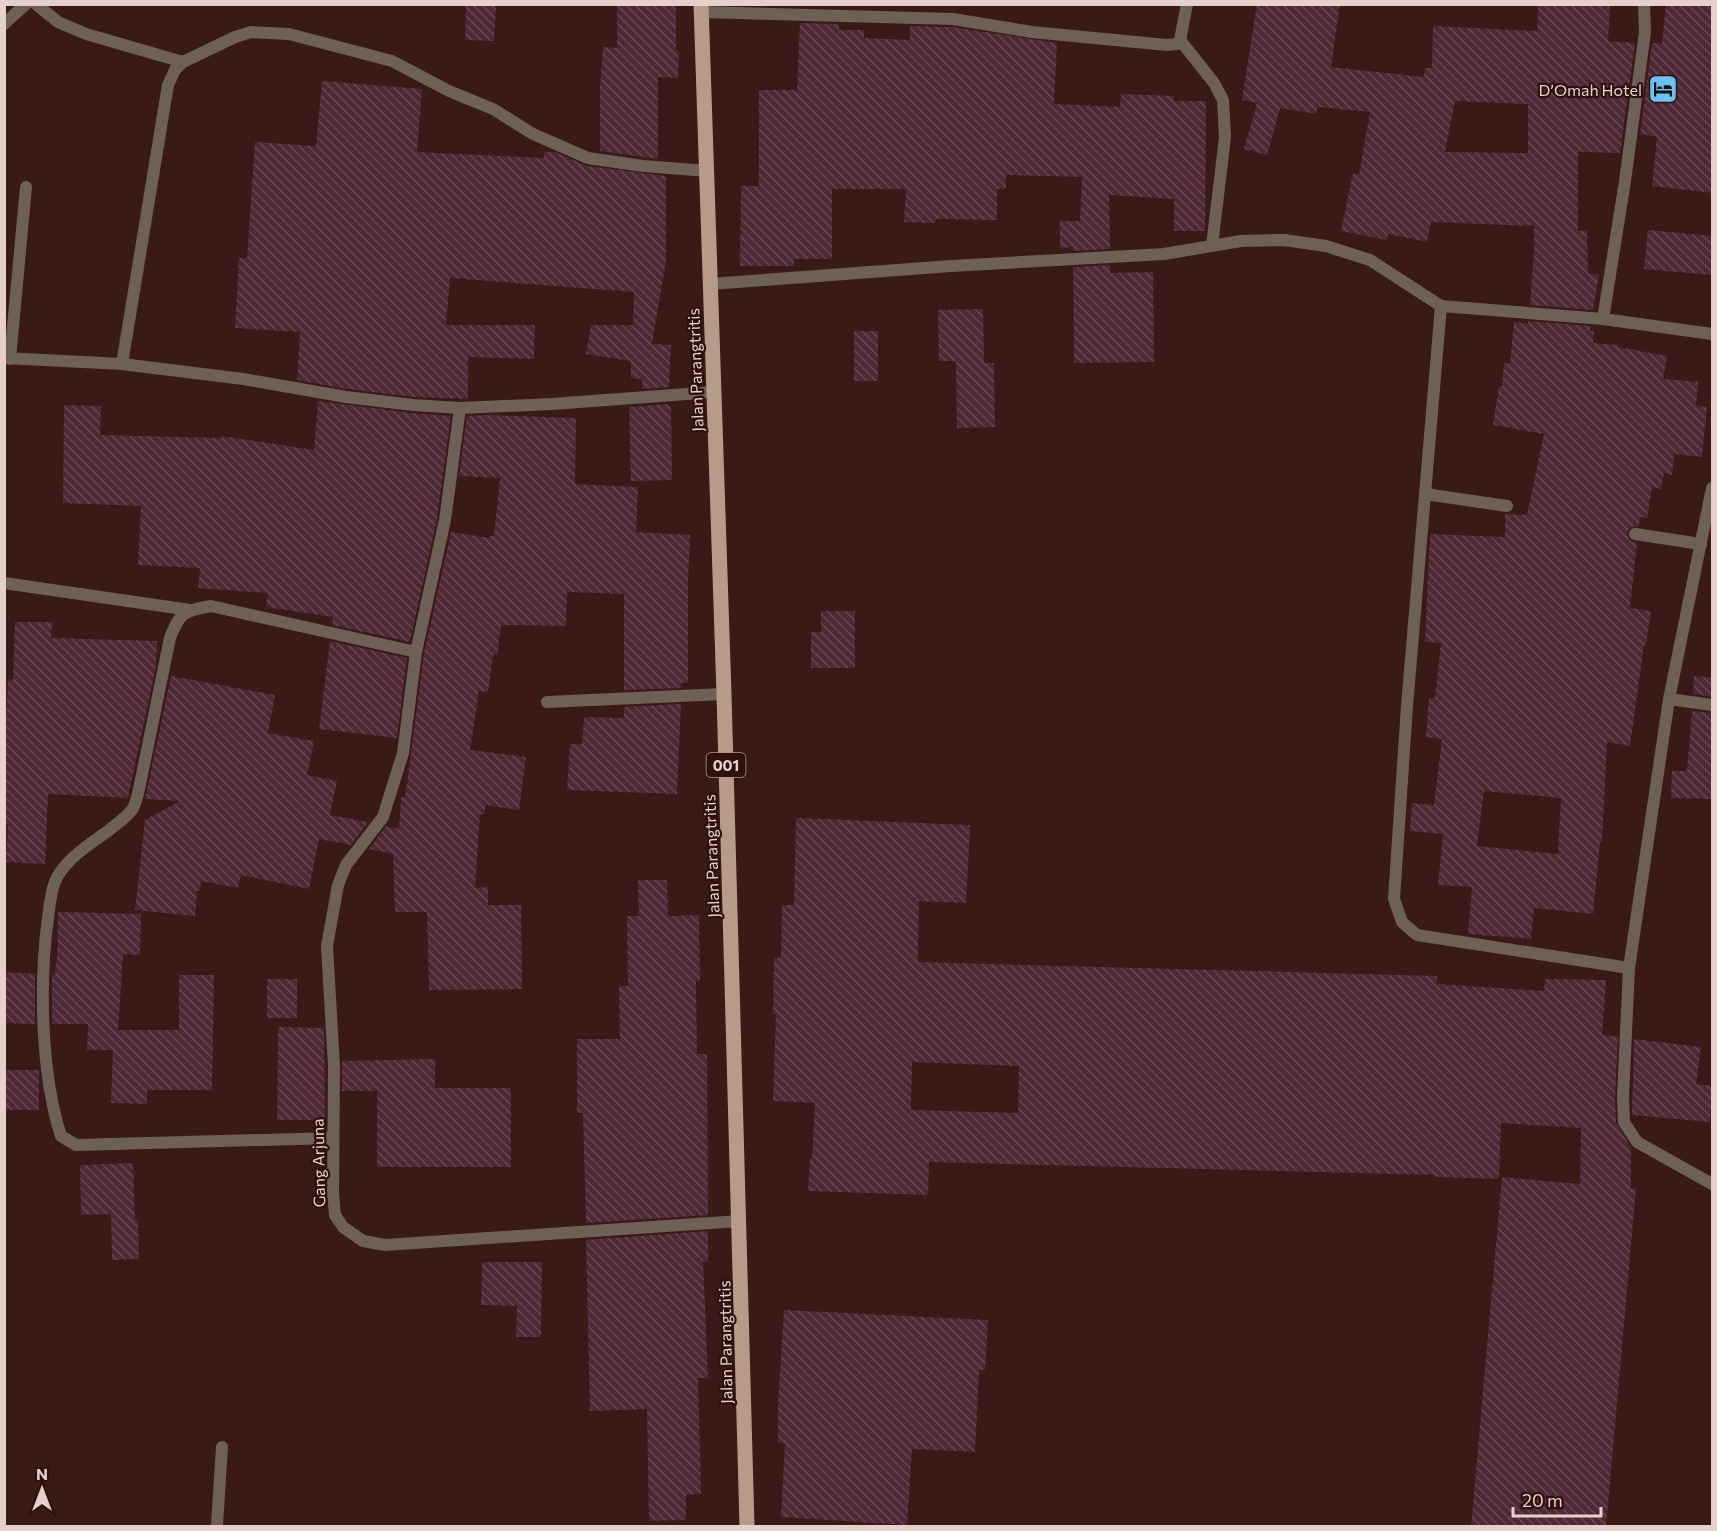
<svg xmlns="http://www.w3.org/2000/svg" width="1717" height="1531" font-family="Commissioner,sans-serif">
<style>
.building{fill:url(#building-back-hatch);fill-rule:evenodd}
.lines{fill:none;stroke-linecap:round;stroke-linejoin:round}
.street{stroke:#6d6056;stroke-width:12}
.primary{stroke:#b69c88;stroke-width:15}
.labels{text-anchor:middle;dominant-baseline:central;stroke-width:4.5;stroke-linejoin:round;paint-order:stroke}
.shield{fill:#2e110d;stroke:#ae9793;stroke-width:1.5}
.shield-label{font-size:15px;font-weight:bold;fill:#e5d0cc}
.poi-label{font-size:16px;fill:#e5d0cc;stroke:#2e110d;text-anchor:end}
.street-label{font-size:16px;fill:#e5d0cc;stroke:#2e110d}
</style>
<defs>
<pattern id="building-back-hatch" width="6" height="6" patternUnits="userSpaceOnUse" patternTransform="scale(1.5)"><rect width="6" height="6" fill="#4e2836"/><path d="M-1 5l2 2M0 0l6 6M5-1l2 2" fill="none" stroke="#674652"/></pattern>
</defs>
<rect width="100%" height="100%" fill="#391a16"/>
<!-- building -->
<g class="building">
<path d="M466,4H496L494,41L465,40Z"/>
<path d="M617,4H676V51H679L678,78L658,77V159L600,151V87L603,47L617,48Z"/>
<path d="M1257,4H1340L1331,67L1424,77L1425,68H1432L1433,26L1537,31L1538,4H1610L1608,41L1635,43L1620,153L1578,152V231L1587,230L1588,273L1599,275L1593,310L1530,305L1534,253V226L1431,222L1427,242L1388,234L1387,240L1341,231L1353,173L1359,174L1370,112L1318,107L1316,114L1280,108L1267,155L1244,149L1257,103L1242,100ZM1455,101L1528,104V153L1445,152Z"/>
<path d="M1666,4H1713V193L1652,186L1657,137L1640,134L1652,43L1662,44Z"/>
<path d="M800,23L839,24V30H864V38L910,40V26L952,27L1057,43L1054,104L1120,107L1121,94L1174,96V101H1206L1205,231H1174V199L1109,195L1110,249L1073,251V247L1060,248V221H1080L1082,177L1006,175V189H997V220L936,219L935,223L904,222L906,189H832V259H794V266H740L741,186H759V90H797Z"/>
<path d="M322,81L422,89L417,152L544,158V152H555L587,166L666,176V260L652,344L671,345L669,387L642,389V379L631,378V361L586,354L591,325H633L634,292L450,278L446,325H535L534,359L468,357V399L414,397L347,389L297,380L300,332L235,328L239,258H247L255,142L316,146Z"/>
<path d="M1648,230L1713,236V275L1644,269Z"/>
<path d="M1110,265V273L1153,272L1154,362L1074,363L1073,267Z"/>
<path d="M983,309L984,363H994L995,427L957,428L956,361H939L938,310Z"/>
<path d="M1528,321L1591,326L1590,331H1594L1593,343L1618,345V347L1667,356L1663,379L1698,382L1696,406L1707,407L1702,457L1674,454L1672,475L1664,473L1661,489L1652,487L1647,518L1640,517L1639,526L1631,527L1627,532L1629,540L1637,543L1630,608L1651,611L1646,645H1644L1630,746L1607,742L1602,842H1600L1593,914L1534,908L1531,939L1468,934L1472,887L1438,885L1443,834L1410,831L1412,803L1434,805L1442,739L1426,737L1429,698H1435L1441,643L1425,642L1430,534L1505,537V514L1527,515L1544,434L1493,425L1499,386H1502L1504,363L1510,364L1514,322L1528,324ZM1484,791L1561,798L1558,854L1477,846Z"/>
<rect x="854" y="331" width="24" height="50"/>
<path d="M318,401L412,413L451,416L437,519L410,642L332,625L333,617L266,607L268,593L198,588L200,568L138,565L141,506L63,503L64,405L101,406L100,435L222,438V436L314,450Z"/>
<path d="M668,404V406H671L672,480L631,481L629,407Z"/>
<path d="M487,415L576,418L575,484L638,487L636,532L690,535L688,583V683H681V688L624,690V594L567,592L566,626L501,625L497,655H493L488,692L479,691L470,750L526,757L519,810L486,805L484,815L480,814L475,888L488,887V905H521L522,989L429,990L427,912H395L393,854L369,849L386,826L399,829L401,797L405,798L424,653L451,532L490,538V536H494L500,478L459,476L467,416Z"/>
<path d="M821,611H855V668H811V632H821Z"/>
<path d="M15,622H52L51,638L157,641L156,666L128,798L48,794L45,864L6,862L8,824H4V766L8,679L13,680Z"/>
<path d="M330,641L407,658L397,738L319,729Z"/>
<path d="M171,676L275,695L268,733L314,741L307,775L337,781L330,815L368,822L351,845L319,839L309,889L241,875L238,888L201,881L200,891H197L195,916L135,910L145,820L180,801L145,799Z"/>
<path d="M1694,676L1713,677V697L1693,694Z"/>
<path d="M681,704L677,794L567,790L570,744H582L584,717L624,718V707Z"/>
<path d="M1692,711L1713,713V799L1671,798L1672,771H1687Z"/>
<path d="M796,818L970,825L966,903L919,901L918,962L1437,976V984L1544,991L1545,979L1606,980L1602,1035L1618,1037L1615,1097L1616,1122L1631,1148V1189H1636L1606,1527H1471L1502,1177L1580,1184L1581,1128L1501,1123L1499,1179L1435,1177V1175L929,1162L928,1195L808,1191L810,1159H812L815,1103L773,1101L776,1014H773L774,958H781L782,905H794ZM912,1062L1019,1066L1018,1113L911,1110Z"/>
<path d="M638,880H667L668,916L699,915L700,981H696L697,1054H707L708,1215L586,1223L583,1113H577V1039H620L619,986H628L627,916H639Z"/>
<path d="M58,912L141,914L140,955L123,954L118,1030H179V975H214L212,1090H147V1104L111,1103L113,1050H87L88,1024H52V974L55,975L57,956Z"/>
<path d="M4,972L35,974V1024L4,1023Z"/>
<rect x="267" y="979" width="30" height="39"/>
<path d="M278,1027L324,1028L325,1120H277Z"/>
<path d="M1634,1039L1701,1047L1696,1084L1713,1086L1710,1122L1632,1115Z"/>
<path d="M435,1059V1088H511V1167H377V1091H342V1061Z"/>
<rect x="4" y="1070" width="35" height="40"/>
<path d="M133,1163L135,1220H138L139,1259L112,1260L111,1214L81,1215L80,1165Z"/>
<path d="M708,1231V1262L703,1261L708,1378H698L701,1494L686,1495V1520L649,1521L647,1409L590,1411L586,1240Z"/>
<path d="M482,1262H542L541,1337H516L517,1306L481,1305Z"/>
<path d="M784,1310L988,1320L985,1370H979L975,1452L912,1449L907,1525L781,1517L785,1443H778V1405Z"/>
</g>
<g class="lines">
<!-- street -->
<g class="street">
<path d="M36,4L58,22L86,34L183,62"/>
<path d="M701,12L953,19L1032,32L1167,45L1177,44L1180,40L1187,4"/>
<path d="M4,24L26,4"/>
<path d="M1180,40L1214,83L1223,100L1225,137L1212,246"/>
<path d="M710,284L951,266L1164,254L1241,241L1284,240L1326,246L1370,260L1441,306L1603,319L1712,334"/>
<path d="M1441,306L1407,706L1394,899L1402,922L1417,935L1629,968"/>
<path d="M1603,319L1625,181L1645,32L1644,4"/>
<path d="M4,358L122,364L243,379L346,397L413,405L460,408L552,404L714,392"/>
<path d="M10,359L26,187"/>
<path d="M122,364L168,85L175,70L183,62L235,37L251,32L289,34L392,61L449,91L493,109L533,134L588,158L643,166L708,171"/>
<path d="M460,408L445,520L416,652L403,753L383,817L346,865L338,885L327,946L334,1066L333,1193L335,1215L343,1227L363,1241L385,1245L740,1221"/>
<path d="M1712,488L1669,699L1712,705"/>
<path d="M1425,494L1507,506"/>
<path d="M1635,534L1701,544"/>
<path d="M4,583L190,610"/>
<path d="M1669,699L1629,968L1623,1097L1624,1122L1637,1142L1712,1184"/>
<path d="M547,702L724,694"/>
<path d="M333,1138L76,1145L61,1136C41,1074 39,983 48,918C50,904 51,886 59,874C76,847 111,834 131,811C135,807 136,799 138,794L170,638C180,612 184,611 211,606L416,652"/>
<path d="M217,1526L222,1447"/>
</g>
<!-- primary -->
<path class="primary" d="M701,4L724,694L747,1526"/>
</g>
<!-- icons -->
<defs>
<g id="hotel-square" transform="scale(1.5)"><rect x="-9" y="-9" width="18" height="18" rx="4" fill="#6cc3f2" stroke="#2e110d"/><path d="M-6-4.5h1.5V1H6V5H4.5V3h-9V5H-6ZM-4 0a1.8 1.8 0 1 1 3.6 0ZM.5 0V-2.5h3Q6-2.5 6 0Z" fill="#111"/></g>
</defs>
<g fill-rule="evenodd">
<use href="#hotel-square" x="1663" y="89"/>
</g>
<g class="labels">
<!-- shield labels -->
<rect class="shield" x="706.5" y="753" width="39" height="24" rx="4.5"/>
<g class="shield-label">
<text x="726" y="765">001</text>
</g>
<!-- poi labels -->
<g class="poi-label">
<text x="1642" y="89">D’Omah Hotel</text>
</g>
<!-- street labels -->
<g class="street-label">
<text transform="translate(695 370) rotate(-92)">Jalan Parangtritis</text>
<text transform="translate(711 856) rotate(-92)">Jalan Parangtritis</text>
<text transform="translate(318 1163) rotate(-91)">Gang Arjuna</text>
<text transform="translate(725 1342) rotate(-91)">Jalan Parangtritis</text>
</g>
</g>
<!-- border -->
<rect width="1717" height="1531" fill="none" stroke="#e5d0cc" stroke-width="12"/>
<!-- north arrow -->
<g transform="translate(42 1489)" stroke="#2e110d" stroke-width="4.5" paint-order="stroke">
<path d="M0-4.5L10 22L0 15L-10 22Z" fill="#e5d0cc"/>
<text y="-9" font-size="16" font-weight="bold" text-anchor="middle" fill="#e5d0cc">N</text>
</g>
<!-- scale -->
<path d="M1513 1507v9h88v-9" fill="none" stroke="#e5d0cc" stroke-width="3"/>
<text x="1522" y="1507" font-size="18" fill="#e5d0cc" stroke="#2e110d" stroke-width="4.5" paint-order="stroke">20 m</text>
</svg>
